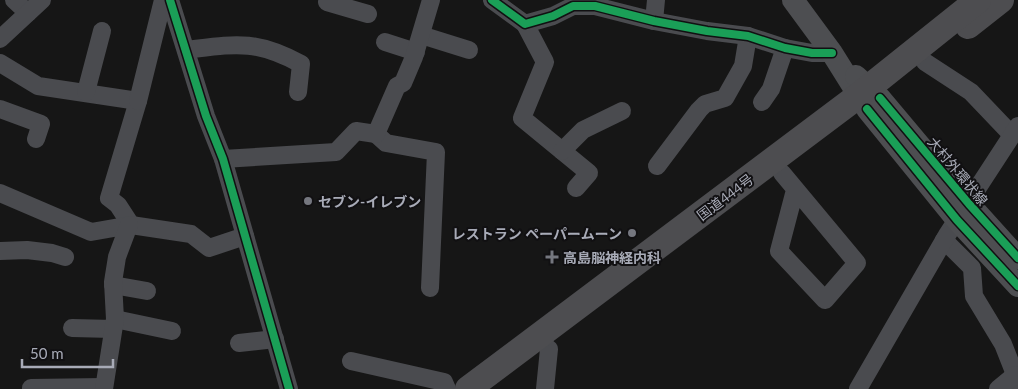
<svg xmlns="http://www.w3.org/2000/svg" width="1018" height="389" font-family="Lato,'Noto Sans JP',sans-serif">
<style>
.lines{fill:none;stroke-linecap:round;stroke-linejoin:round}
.minor{stroke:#4a4b4f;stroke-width:18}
.major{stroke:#4d4e51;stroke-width:22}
.highway{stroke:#4d4d50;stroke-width:26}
.cycleway-casing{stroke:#111012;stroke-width:11}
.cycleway{stroke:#1a9f57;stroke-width:8}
.poi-dot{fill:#75777f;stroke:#111012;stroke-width:2}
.labels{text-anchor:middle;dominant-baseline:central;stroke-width:4;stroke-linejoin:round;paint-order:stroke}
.street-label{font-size:14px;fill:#a8abb7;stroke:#111012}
.poi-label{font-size:14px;font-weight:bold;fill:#a8abb7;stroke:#111012;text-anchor:start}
</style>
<rect width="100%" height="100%" fill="#161616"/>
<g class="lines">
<!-- minor -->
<g class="minor">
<path d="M14,0L28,13"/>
<path d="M170,0L206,116L223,159L289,389"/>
<path d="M492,0L525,24L553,16L573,6H595L654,21L707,31L748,36L785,48L812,53H832"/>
<path d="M327,2L368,14"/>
<path d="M654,21L656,0"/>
<path d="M525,24L545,62L522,118L589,173L576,188"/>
<path d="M421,35L469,50"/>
<path d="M0,39L42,0"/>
<path d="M385,42L416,52"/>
<path d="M186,50C235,44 255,39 301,64L298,92"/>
<path d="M925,62L971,92L1012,135"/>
<path d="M0,63L38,86L138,101L109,198L118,205L131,225"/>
<path d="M86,92L102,31"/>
<path d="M138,101L163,0"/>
<path d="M762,102L771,89L785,48"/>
<path d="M0,109L41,124L36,139"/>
<path d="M376,134L386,143L436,152L430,288"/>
<path d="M562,151L583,130L622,111"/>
<path d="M223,159L336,152L356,131L376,134L397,86L403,83L414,57L431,0"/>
<path d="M657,166L699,110L705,104L725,98L743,66L748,36"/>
<path d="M782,173L857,263L825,300L779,251L795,190"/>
<path d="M0,193L91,232L131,225L191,234L209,248L245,236"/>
<path d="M944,240L972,268L974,296L1003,344L1018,382"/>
<path d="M0,251L27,250L52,253L65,257"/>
<path d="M113,285L147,291"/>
<path d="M115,319L172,331"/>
<path d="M72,328L113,329"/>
<path d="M239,343L275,339"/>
<path d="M351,361L444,382L447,389"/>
<path d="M31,388L104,387"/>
<path d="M104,389L115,319L113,282L117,257L129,225"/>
<path d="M545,389L549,349"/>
<path d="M858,389L947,235L1018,126"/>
<path d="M998,389L1015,375"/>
</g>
<!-- major -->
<g class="major">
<path d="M793,0L832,53L867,109L957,220L1018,286"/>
<path d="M856,76L880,98L969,204L1018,258"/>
</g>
<!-- highway -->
<g class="highway">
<path d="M968,26L1001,0"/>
<path d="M468,389L858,96L978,0"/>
</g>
<!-- cycleway casing -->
<g class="cycleway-casing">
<g id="cycleway">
<path d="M170,0L206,116L223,159L289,389"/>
<path d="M492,0L525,24L553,16L573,6H595L654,21L707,31L748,36L785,48L812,53H832"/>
<path d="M880,98L969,204L1018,258"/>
<path d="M867,109L957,220L1018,286"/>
</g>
</g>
<!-- cycleway -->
<use href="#cycleway" class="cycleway"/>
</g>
<!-- markers -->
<g class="poi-dot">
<circle cx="308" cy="201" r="5"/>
<circle cx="632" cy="233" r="5"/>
<path d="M549.5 249.5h5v5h5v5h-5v5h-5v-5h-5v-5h5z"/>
</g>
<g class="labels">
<!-- street labels -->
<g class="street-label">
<text transform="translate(958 171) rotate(50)">大村外環状線</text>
<text transform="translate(725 197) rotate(-37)">国道444号</text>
</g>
<!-- poi labels -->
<g class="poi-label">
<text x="318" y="201">セブン-イレブン</text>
<text x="622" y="233" text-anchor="end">レストラン ペーパームーン</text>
<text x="563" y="257">高島脳神経内科</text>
</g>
</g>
<!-- scale -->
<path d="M22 359v8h91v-8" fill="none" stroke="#a8abb7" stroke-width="2.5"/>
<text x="30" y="359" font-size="15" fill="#a8abb7" stroke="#111012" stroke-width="4" paint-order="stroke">50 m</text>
</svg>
